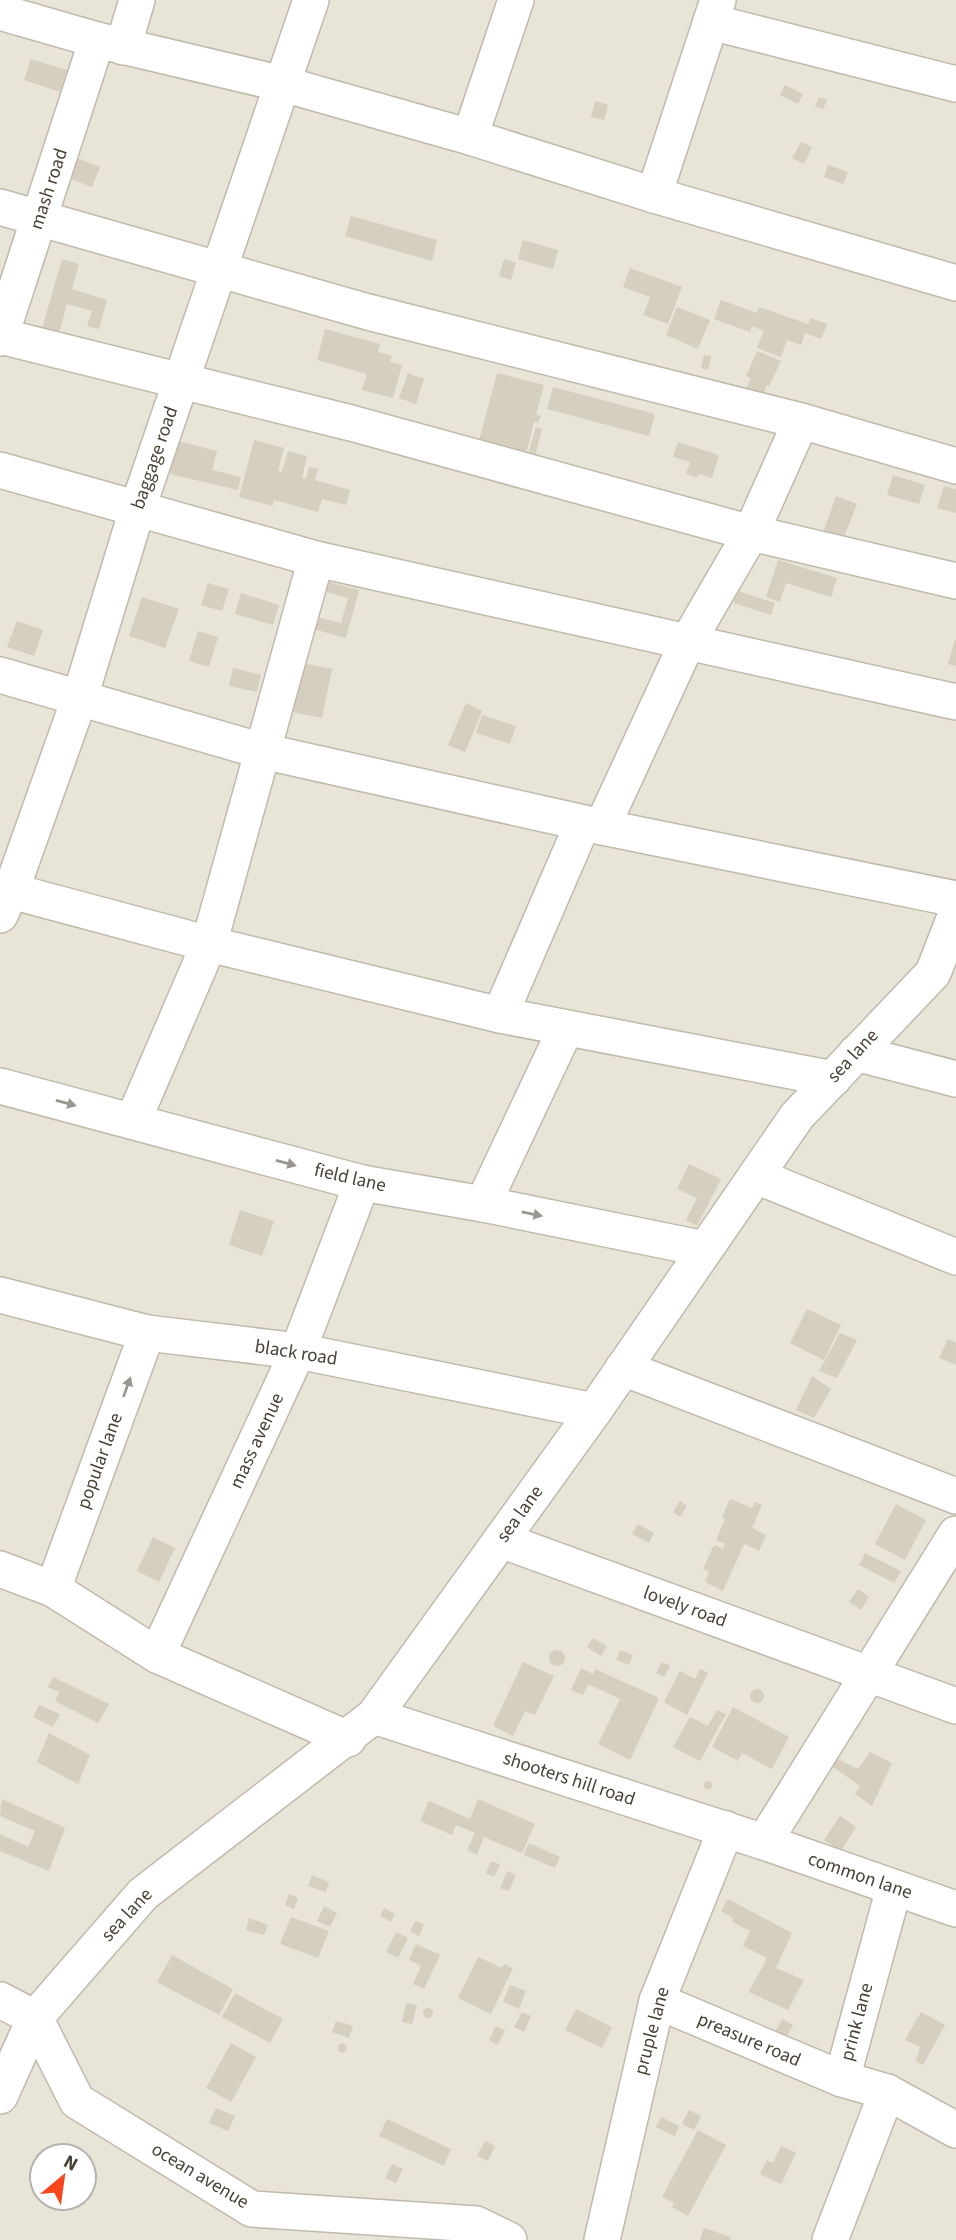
<svg xmlns="http://www.w3.org/2000/svg" width="956" height="2240" font-family="'Source Sans 3',sans-serif">
<style>
.residential{fill:#e8e4d7;fill-rule:evenodd}
.building{fill:#d6cebe}
.lines{fill:none;stroke-linecap:round;stroke-linejoin:round}
.minor-casing{stroke:#c0baac;stroke-width:38}
.minor{stroke:#fff;stroke-width:35}
.oneway{fill:#9a9791}
.labels{text-anchor:middle;dominant-baseline:central;stroke-width:5;stroke-linejoin:round;paint-order:stroke}
.street-label{font-size:19px;fill:#484237;stroke:#fff}
</style>
<rect width="100%" height="100%" fill="#f4f1e9"/>
<!-- residential -->
<path class="residential" d="M0,0H956V2240H0ZM42,2156H84V2198H42Z"/>
<!-- building -->
<g class="building">
<path d="M31,59L67,70L60,92L24,80Z"/>
<path d="M785,85L803,94L798,104L780,95Z"/>
<path d="M819,97L827,100L823,109L815,106Z"/>
<path d="M595,101L608,105L604,120L591,117Z"/>
<path d="M801,142L812,147L804,164L792,158Z"/>
<path d="M74,157L100,167L92,187L66,177Z"/>
<path d="M828,165L848,172L843,184L824,177Z"/>
<path d="M351,216L437,240L432,261L345,236Z"/>
<path d="M523,240L558,250L553,269L518,259Z"/>
<path d="M62,259L79,264L72,289L107,300L99,329L87,326L92,311L67,304L58,337L41,332Z"/>
<path d="M504,259L516,263L511,280L499,276Z"/>
<path d="M630,268L682,287L668,324L643,315L650,297L623,287Z"/>
<path d="M721,300L757,313L759,307L808,324L810,318L827,324L821,339L805,333L801,345L787,340L781,357L757,348L764,331L752,326L750,332L714,319Z"/>
<path d="M677,307L710,320L698,349L666,335Z"/>
<path d="M325,329L380,344L378,352L392,356L390,362L402,365L393,398L362,390L367,374L317,360Z"/>
<path d="M757,351L781,361L769,386L767,385L762,396L746,389L751,378L746,376Z"/>
<path d="M704,355L711,356L708,370L701,368Z"/>
<path d="M408,373L424,379L416,404L399,398Z"/>
<path d="M497,373L544,385L536,415L541,416L538,423L534,422L526,454L479,441Z"/>
<path d="M553,387L655,414L649,436L547,409Z"/>
<path d="M536,427L542,429L535,456L528,455Z"/>
<path d="M254,440L284,448L278,471L282,472L288,451L307,456L302,478L306,479L309,467L318,469L315,480L350,490L346,505L322,499L318,512L274,500L272,506L239,497Z"/>
<path d="M178,441L217,451L212,470L241,477L238,490L170,474Z"/>
<path d="M678,442L719,455L712,478L698,474L697,478L686,474L690,462L673,457Z"/>
<path d="M893,475L925,485L919,504L887,495Z"/>
<path d="M944,486L956,489V513L937,508Z"/>
<path d="M836,496L857,504L844,537L824,530Z"/>
<path d="M778,560L837,578L831,597L786,583L780,602L766,597Z"/>
<path d="M325,581L359,590L346,638L313,629L316,617L341,623L348,598L323,591Z"/>
<path d="M208,583L229,589L222,611L201,605Z"/>
<path d="M738,591L775,603L771,615L734,603Z"/>
<path d="M241,593L279,605L273,625L235,614Z"/>
<path d="M142,597L179,609L165,648L129,636Z"/>
<path d="M17,621L43,630L34,656L7,647Z"/>
<path d="M198,631L218,637L209,667L189,661Z"/>
<path d="M955,640H956V666L948,664Z"/>
<path d="M302,663L332,669L322,718L292,712Z"/>
<path d="M233,668L261,675L257,692L229,686Z"/>
<path d="M466,703L482,711L465,752L448,745Z"/>
<path d="M482,715L516,726L510,744L476,733Z"/>
<path d="M689,1164L721,1179L697,1226L686,1220L697,1198L677,1189Z"/>
<path d="M240,1210L274,1221L262,1256L229,1245Z"/>
<path d="M807,1309L841,1325L824,1360L790,1343Z"/>
<path d="M840,1333L857,1340L837,1378L819,1371Z"/>
<path d="M948,1339L956,1343V1365L939,1358Z"/>
<path d="M812,1376L831,1389L814,1418L796,1410Z"/>
<path d="M730,1499L752,1508L755,1502L762,1505L752,1528L766,1535L759,1551L744,1544L723,1591L705,1582L709,1572L703,1569L714,1545L723,1549L725,1544L716,1540L725,1519L722,1517Z"/>
<path d="M680,1501L687,1506L680,1517L673,1512Z"/>
<path d="M896,1504L926,1520L905,1560L875,1544Z"/>
<path d="M638,1524L654,1533L649,1543L632,1534Z"/>
<path d="M153,1537L175,1548L159,1582L137,1571Z"/>
<path d="M865,1553L901,1571L894,1583L859,1565Z"/>
<path d="M858,1589L869,1597L861,1610L849,1602Z"/>
<path d="M593,1638L607,1646L601,1656L587,1647Z"/>
<path d="M620,1650L633,1655L629,1665L616,1660Z"/>
<circle cx="557" cy="1658" r="8"/>
<path d="M523,1662L554,1676L535,1715L525,1711L513,1736L493,1726Z"/>
<path d="M662,1662L670,1666L664,1677L656,1673Z"/>
<path d="M581,1668L593,1674L595,1669L659,1698L630,1760L598,1744L620,1699L588,1684L583,1695L571,1690Z"/>
<path d="M700,1669L708,1673L687,1715L664,1702L680,1671L695,1679Z"/>
<path d="M53,1677L109,1704L98,1723L55,1701L59,1692L48,1687Z"/>
<circle cx="757" cy="1696" r="7"/>
<path d="M39,1705L60,1714L53,1727L33,1717Z"/>
<path d="M733,1707L789,1737L772,1769L742,1753L738,1761L712,1747Z"/>
<path d="M717,1710L726,1714L700,1761L673,1747L690,1717L708,1726Z"/>
<path d="M49,1733L90,1755L78,1784L37,1762Z"/>
<path d="M870,1752L892,1763L872,1806L855,1794L860,1786L833,1767L837,1759L858,1769Z"/>
<circle cx="708" cy="1785" r="4"/>
<path d="M2,1799L65,1828L49,1871L0,1851V1834L28,1847L35,1831L0,1816Z"/>
<path d="M478,1799L535,1824L522,1853L484,1837L477,1855L467,1850L475,1833L456,1825L452,1835L420,1821L429,1801L470,1819Z"/>
<path d="M840,1816L856,1827L841,1851L824,1840Z"/>
<path d="M529,1843L560,1857L555,1868L524,1855Z"/>
<path d="M491,1861L500,1865L494,1877L486,1873Z"/>
<path d="M507,1871L516,1875L509,1891L500,1888Z"/>
<path d="M312,1875L329,1882L326,1892L308,1886Z"/>
<path d="M289,1894L298,1898L294,1909L285,1905Z"/>
<path d="M728,1899L792,1933L776,1968L804,1980L788,2010L749,1992L767,1958L743,1946L750,1931L732,1922L733,1918L721,1911Z"/>
<path d="M324,1906L337,1913L330,1927L317,1921Z"/>
<path d="M384,1908L395,1914L391,1922L380,1916Z"/>
<path d="M291,1917L329,1931L318,1958L280,1944Z"/>
<path d="M249,1918L268,1925L264,1935L246,1930Z"/>
<path d="M415,1921L424,1924L419,1936L410,1932Z"/>
<path d="M396,1932L408,1938L398,1958L386,1952Z"/>
<path d="M416,1944L440,1955L424,1989L413,1984L421,1966L409,1960Z"/>
<path d="M172,1955L233,1989L219,2015L157,1982Z"/>
<path d="M478,1957L502,1968L504,1964L513,1968L491,2014L458,1998Z"/>
<path d="M510,1985L526,1991L519,2009L503,2002Z"/>
<path d="M235,1993L283,2019L270,2043L222,2017Z"/>
<path d="M406,2003L417,2005L412,2024L402,2022Z"/>
<circle cx="428" cy="2013" r="5"/>
<path d="M576,2009L612,2027L602,2048L565,2030Z"/>
<path d="M522,2012L531,2016L524,2032L514,2027Z"/>
<path d="M921,2012L945,2025L923,2065L916,2061L920,2047L905,2040Z"/>
<path d="M782,2019L793,2025L784,2041L773,2036Z"/>
<path d="M336,2021L353,2026L349,2038L332,2032Z"/>
<path d="M496,2026L505,2030L498,2045L489,2040Z"/>
<path d="M231,2043L256,2057L231,2102L206,2088Z"/>
<circle cx="342" cy="2048" r="4.5"/>
<path d="M216,2108L235,2116L228,2131L209,2123Z"/>
<path d="M689,2110L701,2116L694,2130L682,2124Z"/>
<path d="M661,2117L679,2126L675,2136L656,2127Z"/>
<path d="M387,2119L451,2149L444,2166L379,2136Z"/>
<path d="M698,2130L726,2145L688,2216L672,2207L674,2203L662,2197Z"/>
<path d="M485,2141L495,2146L488,2161L477,2156Z"/>
<path d="M781,2146L796,2153L781,2184L760,2174L767,2160L773,2163Z"/>
<path d="M392,2164L403,2169L396,2183L385,2178Z"/>
<path d="M704,2228L731,2237L730,2240H700Z"/>
</g>
<g class="lines">
<!-- minor casing -->
<g class="minor-casing">
<g id="minor">
<path d="M0,12L97,40L283,84L470,137L654,195L956,283"/>
<path d="M711,22L956,84"/>
<path d="M123,47L137,0"/>
<path d="M470,137L516,0"/>
<path d="M654,195L718,0"/>
<path d="M0,207L368,312L801,421L956,466"/>
<path d="M0,336L351,423L751,533L956,581"/>
<path d="M0,338L97,40"/>
<path d="M0,470L316,559L956,702"/>
<path d="M0,675L262,751L602,827L956,899"/>
<path d="M602,827L687,643L751,533L801,421"/>
<path d="M0,888L209,944L500,1015L833,1079"/>
<path d="M0,915L11,891L80,697L137,510L311,0"/>
<path d="M500,1015L583,823"/>
<path d="M856,1053L956,1079"/>
<path d="M0,1086L362,1183L483,1204L705,1249"/>
<path d="M133,1121L209,944L316,559"/>
<path d="M756,1176L956,1257"/>
<path d="M483,1204L566,1028"/>
<path d="M0,1295L147,1333L298,1351L594,1411"/>
<path d="M623,1368L956,1496"/>
<path d="M501,1540L956,1706"/>
<path d="M0,1569L53,1589L157,1655L348,1739"/>
<path d="M53,1589L147,1333"/>
<path d="M157,1655L298,1351L362,1183"/>
<path d="M374,1716L764,1842L956,1909"/>
<path d="M764,1842L956,1534"/>
<path d="M0,2000L35,2018L143,1894L374,1716L594,1411L797,1116L933,973L956,914"/>
<path d="M657,2001L842,2079"/>
<path d="M887,2092L956,2130"/>
<path d="M0,2096L35,2018L77,2101L252,2209L476,2224L509,2240"/>
<path d="M602,2240L657,2001L726,1829"/>
<path d="M830,2240L887,2092L842,2079L894,1888"/>
</g>
</g>
<!-- minor -->
<use href="#minor" class="minor"/>
</g>
<!-- one-way arrows -->
<defs><path id="oneway-solid" d="M-6-.8H1V-3.2L6.5 0L1 3.2V.8H-6Z" transform="scale(1.75)"/></defs>
<g class="oneway">
<use href="#oneway-solid" transform="translate(66 1103) rotate(15)"/>
<use href="#oneway-solid" transform="translate(286 1163) rotate(15)"/>
<use href="#oneway-solid" transform="translate(532 1214) rotate(11)"/>
<use href="#oneway-solid" transform="translate(127 1387) rotate(-70)"/>
</g>
<g class="labels">
<!-- street labels -->
<g class="street-label">
<text transform="translate(49 189) rotate(-72)">mash road</text>
<text transform="translate(155 458) rotate(-71)">baggage road</text>
<text transform="translate(853 1056) rotate(-47)">sea lane</text>
<text transform="translate(350 1178) rotate(13)">field lane</text>
<text transform="translate(296 1353) rotate(9)">black road</text>
<text transform="translate(257 1441) rotate(-65)">mass avenue</text>
<text transform="translate(100 1461) rotate(-70)">popular lane</text>
<text transform="translate(520 1514) rotate(-54)">sea lane</text>
<text transform="translate(685 1607) rotate(20)">lovely road</text>
<text transform="translate(569 1779) rotate(18)">shooters hill road</text>
<text transform="translate(860 1876) rotate(19)">common lane</text>
<text transform="translate(127 1915) rotate(-47)">sea lane</text>
<text transform="translate(857 2022) rotate(-75)">prink lane</text>
<text transform="translate(652 2031) rotate(-75)">pruple lane</text>
<text transform="translate(749 2040) rotate(23)">preasure road</text>
<text transform="translate(200 2176) rotate(31)">ocean avenue</text>
</g>
</g>
<!-- north arrow -->
<g transform="translate(63 2177) rotate(29)"><circle r="33" fill="#ffffff" stroke="#b6b3af" stroke-width="2"/>
<path d="M0-5L12 26L0 18L-12 26Z" fill="#f7481d"/>
<text y="-10" font-size="19" font-weight="bold" text-anchor="middle" fill="#484237">N</text>
</g>
</svg>
